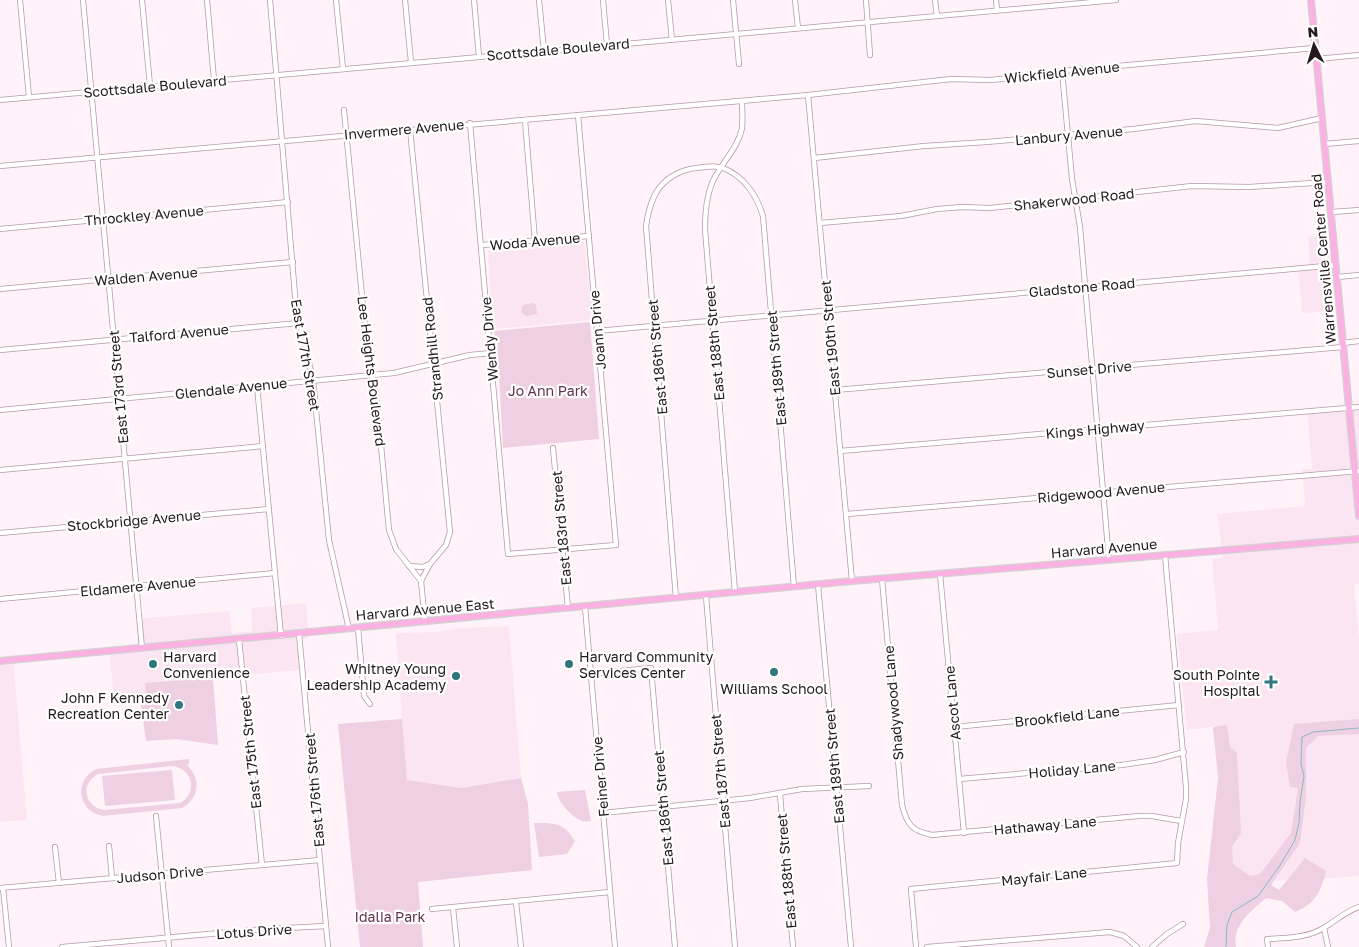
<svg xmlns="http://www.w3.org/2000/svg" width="1359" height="947" font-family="'Golos Text',sans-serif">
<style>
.built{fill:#fce5f2}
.green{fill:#efd0e2;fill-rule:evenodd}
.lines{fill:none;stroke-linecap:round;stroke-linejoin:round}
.stream{stroke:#8ab9c1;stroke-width:1}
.minor-casing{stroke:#b598a8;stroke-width:6}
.major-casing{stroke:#d3d1d2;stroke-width:8}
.minor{stroke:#fff;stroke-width:4.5}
.major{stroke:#fbb1e1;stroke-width:5.5}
.poi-dot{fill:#2f7681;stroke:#fff;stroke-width:2}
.labels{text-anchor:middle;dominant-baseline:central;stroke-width:4.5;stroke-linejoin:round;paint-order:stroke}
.street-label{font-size:14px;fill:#24191f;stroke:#fff}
.park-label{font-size:14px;fill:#613150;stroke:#fff}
.poi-label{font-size:14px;fill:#24191f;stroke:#fff;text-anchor:end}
</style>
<rect width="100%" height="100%" fill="#fff2f9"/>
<!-- built -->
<g class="built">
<path d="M1334,235L1340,310L1302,313L1298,268L1310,267L1308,237Z"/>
<path d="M584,241L593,320L493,329L488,250Z"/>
<path d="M1359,407V584L1354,585L1359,638V876L1304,880L1219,881V726L1187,730L1177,634L1218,630L1212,559L1223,558L1217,514L1305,506L1302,469H1312L1307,411Z"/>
<path d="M306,603L309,638L296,639L300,670L145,684L146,699L114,700L109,647L138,645L136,619L229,611L232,633L252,631L251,608Z"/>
<path d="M509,626L521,778L460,788L406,780L396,633L438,632L459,628Z"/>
<path d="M13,655L27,820L0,822V657Z"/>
</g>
<!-- green -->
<g class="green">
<path d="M533,303L536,305L537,314L526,316L521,312L523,305Z"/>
<path d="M590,322L599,439L503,448L500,390L494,331Z"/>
<path d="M213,678L218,745L176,739L146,741L140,699L146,698L145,683Z"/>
<path d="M402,719L407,780L461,788L521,778L528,804L532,870L418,882L423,947H360L338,724Z"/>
<path d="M1359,719V734L1318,736L1306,748V796L1300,843L1271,885L1279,890L1305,858L1326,871C1321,892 1315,904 1295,912L1282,901L1266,898C1251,911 1232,925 1236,947H1204L1210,928L1207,879L1218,778L1213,727L1227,725L1230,747L1237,753L1241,833L1232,847L1233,864L1250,876L1260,874L1291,833L1298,788L1290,787L1286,763L1294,724Z"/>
<path d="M189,759V764L187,765C201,778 200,798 182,808L103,816C78,812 73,781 96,769ZM171,766C192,767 199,792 180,803L104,810C84,806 80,784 98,774Z"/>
<path d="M172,770L175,800L105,806L102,776Z"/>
<path d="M585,790L591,821C589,821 586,822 583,821C573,819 558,802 557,792Z"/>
<path d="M534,823C555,823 563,822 575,841L567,854L539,857Z"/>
</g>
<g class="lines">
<!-- stream -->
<path class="stream" d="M1226,947L1227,925L1232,912L1258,896L1279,867L1295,840L1299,823L1300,802L1304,776L1301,764L1302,737L1313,732L1359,728"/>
<!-- minor casing -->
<g class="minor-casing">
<g id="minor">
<path d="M20,0L29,97"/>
<path d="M83,0L142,648"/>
<path d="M142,0L150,86"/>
<path d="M207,0L214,80"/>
<path d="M270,0L296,307L313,380L329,540L349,629"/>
<path d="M336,0L343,69"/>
<path d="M405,0L411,62"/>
<path d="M474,0L479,56"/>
<path d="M539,0L544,51"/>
<path d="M603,0L607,45"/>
<path d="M668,0L672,40"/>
<path d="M733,0L739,64"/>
<path d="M795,0L798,28"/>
<path d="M866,0L870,55"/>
<path d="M935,0L937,16"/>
<path d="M996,0L997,10"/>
<path d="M1317,59L1359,55"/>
<path d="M1062,71L1072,179L1080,227L1109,560"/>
<path d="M808,95L852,581"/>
<path d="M0,100L1116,0"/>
<path d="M344,110L364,317L372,375L377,403L389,530L396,549L421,581L425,622"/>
<path d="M525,120L535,241"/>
<path d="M470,123L508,554L616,545L578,115"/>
<path d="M410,129L450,532L446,545L430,564L421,581"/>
<path d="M1324,144L1359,141"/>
<path d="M814,158L924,146L987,142L1133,129L1196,121L1278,128L1322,118"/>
<path d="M0,166L808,95L951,79L990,80L1022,77L1062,71L1315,48"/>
<path d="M1332,212L1359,210"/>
<path d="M820,223L901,216L937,209L962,207L990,208L1192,186L1249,187L1328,182"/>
<path d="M0,229L288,202"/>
<path d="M482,245L589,236"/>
<path d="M1337,277L1359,275"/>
<path d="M0,289L293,262"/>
<path d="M597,331L1336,265"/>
<path d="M1343,343L1359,341"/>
<path d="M0,350L299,323"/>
<path d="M257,386L281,636"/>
<path d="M835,390L1343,347"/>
<path d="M0,410L394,373L470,355L491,353"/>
<path d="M553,448L568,608"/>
<path d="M840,451L1359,407"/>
<path d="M0,470L263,446"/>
<path d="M847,514L1359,471"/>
<path d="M0,533L269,509"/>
<path d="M409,566L423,567L430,564"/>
<path d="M940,574L964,833"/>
<path d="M882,579L902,805C907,825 912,831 932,835L1139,816H1152L1181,821"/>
<path d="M818,585L851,947"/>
<path d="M735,592L705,229C705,213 706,198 712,183C720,164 738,149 742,128C743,120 742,110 742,101"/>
<path d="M706,596L735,947"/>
<path d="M676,598L646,226C648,213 651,198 660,187C669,176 683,169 697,168C704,167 716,165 723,168C744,176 757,196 763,216L794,587"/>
<path d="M0,599L275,573"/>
<path d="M585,607L615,947"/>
<path d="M358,628L364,696L370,704"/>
<path d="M299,634L328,947"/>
<path d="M239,640L262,865"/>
<path d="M591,674L651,668L675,947"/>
<path d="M955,727L1179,705"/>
<path d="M959,779L1122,765L1155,760L1184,752"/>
<path d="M780,794L793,947"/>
<path d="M603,813L750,798L802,789L869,786"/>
<path d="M156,816L169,947"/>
<path d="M109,846L112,878"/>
<path d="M55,847L59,883"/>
<path d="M0,888L320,860"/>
<path d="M3,888L9,947"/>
<path d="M516,902L521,947"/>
<path d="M453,908L457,947"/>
<path d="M432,909L610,892"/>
<path d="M1324,928L1328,947"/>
<path d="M62,947L266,929L326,926"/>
<path d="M916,947L911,889L1177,863L1178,843L1186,799V787L1165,555"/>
<path d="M927,947L1110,932L1124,936L1137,947"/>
<path d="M1152,947L1167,934L1183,924"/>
<path d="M1268,947L1267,939C1286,938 1309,938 1325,927C1337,920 1346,911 1359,907"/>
</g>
</g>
<!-- major casing -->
<g class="major-casing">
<g id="major">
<path d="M1311,0L1359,516"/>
<path d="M0,661L852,581L1359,539"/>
</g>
</g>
<!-- minor -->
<use href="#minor" class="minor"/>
<!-- major -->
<use href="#major" class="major"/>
</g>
<!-- markers -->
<g class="poi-dot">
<circle cx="153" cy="664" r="5"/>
<circle cx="569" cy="664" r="5"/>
<circle cx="774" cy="672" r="5"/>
<circle cx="456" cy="676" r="5"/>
<path d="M1268.5 674.5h5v5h5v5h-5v5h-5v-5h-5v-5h5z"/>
<circle cx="179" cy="705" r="5"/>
</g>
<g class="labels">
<!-- street labels -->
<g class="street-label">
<text transform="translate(558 49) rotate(-5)">Scottsdale Boulevard</text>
<text transform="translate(1062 72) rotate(-6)">Wickfield Avenue</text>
<text transform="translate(155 86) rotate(-5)">Scottsdale Boulevard</text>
<text transform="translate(404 129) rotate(-5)">Invermere Avenue</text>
<text transform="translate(1069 135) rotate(-5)">Lanbury Avenue</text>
<text transform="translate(1074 199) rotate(-6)">Shakerwood Road</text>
<text transform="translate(144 215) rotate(-5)">Throckley Avenue</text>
<text transform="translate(535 241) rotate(-5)">Woda Avenue</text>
<text transform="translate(1323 259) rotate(-95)">Warrensville Center Road</text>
<text transform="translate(146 276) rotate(-5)">Walden Avenue</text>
<text transform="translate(1082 287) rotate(-5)">Gladstone Road</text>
<text transform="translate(597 330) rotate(-95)">Joann Drive</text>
<text transform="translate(179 333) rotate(-5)">Talford Avenue</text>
<text transform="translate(830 338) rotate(-95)">East 190th Street</text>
<text transform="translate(489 339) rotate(-95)">Wendy Drive</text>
<text transform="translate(714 343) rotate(-95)">East 188th Street</text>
<text transform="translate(432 349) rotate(-96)">Strandhill Road</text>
<text transform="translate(306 355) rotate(80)">East 177th Street</text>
<text transform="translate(657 357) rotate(-95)">East 186th Street</text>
<text transform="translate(776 368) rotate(-95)">East 189th Street</text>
<text transform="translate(1089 369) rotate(-5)">Sunset Drive</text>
<text transform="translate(372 371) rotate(83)">Lee Heights Boulevard</text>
<text transform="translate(118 387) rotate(-95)">East 173rd Street</text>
<text transform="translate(231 388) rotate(-6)">Glendale Avenue</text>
<text transform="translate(1095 429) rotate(-5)">Kings Highway</text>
<text transform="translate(1101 492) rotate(-5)">Ridgewood Avenue</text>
<text transform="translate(134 520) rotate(-5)">Stockbridge Avenue</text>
<text transform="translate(561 528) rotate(-95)">East 183rd Street</text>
<text transform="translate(1104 548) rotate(-5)">Harvard Avenue</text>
<text transform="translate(138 586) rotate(-5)">Eldamere Avenue</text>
<text transform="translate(425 609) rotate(-5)">Harvard Avenue East</text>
<text transform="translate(893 703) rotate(-95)">Shadywood Lane</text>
<text transform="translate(952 703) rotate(-95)">Ascot Lane</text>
<text transform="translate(1067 716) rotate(-6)">Brookfield Lane</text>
<text transform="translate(250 752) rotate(-96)">East 175th Street</text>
<text transform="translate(834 766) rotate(-95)">East 189th Street</text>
<text transform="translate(1072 769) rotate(-5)">Holiday Lane</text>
<text transform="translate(720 771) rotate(-95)">East 187th Street</text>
<text transform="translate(600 777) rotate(-95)">Feiner Drive</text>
<text transform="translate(314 790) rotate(-95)">East 176th Street</text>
<text transform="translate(663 808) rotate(-95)">East 186th Street</text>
<text transform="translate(1045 825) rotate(-5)">Hathaway Lane</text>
<text transform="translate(786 871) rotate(-95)">East 188th Street</text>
<text transform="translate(160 874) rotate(-5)">Judson Drive</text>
<text transform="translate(1044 876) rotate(-6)">Mayfair Lane</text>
<text transform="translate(254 931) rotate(-4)">Lotus Drive</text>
</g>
<!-- park labels -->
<g class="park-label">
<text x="548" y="390">Jo Ann Park</text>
<text x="390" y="916">Idalia Park</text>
</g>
<!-- poi labels -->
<g class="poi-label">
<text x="163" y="656" text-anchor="start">Harvard<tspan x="163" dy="16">Convenience</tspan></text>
<text x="579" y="656" text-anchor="start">Harvard Community<tspan x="579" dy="16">Services Center</tspan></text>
<text x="446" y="668">Whitney Young<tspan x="446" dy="16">Leadership Academy</tspan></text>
<text x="1260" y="674">South Pointe<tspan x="1260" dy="16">Hospital</tspan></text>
<text x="774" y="688" text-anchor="middle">Williams School</text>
<text x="169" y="697">John F Kennedy<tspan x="169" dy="16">Recreation Center</tspan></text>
</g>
</g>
<!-- north arrow -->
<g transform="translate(1314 45) rotate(355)" stroke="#ffffff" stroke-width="4" paint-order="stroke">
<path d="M0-4L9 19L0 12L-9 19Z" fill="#24191f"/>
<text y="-8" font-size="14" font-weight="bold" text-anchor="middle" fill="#24191f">N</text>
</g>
</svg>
